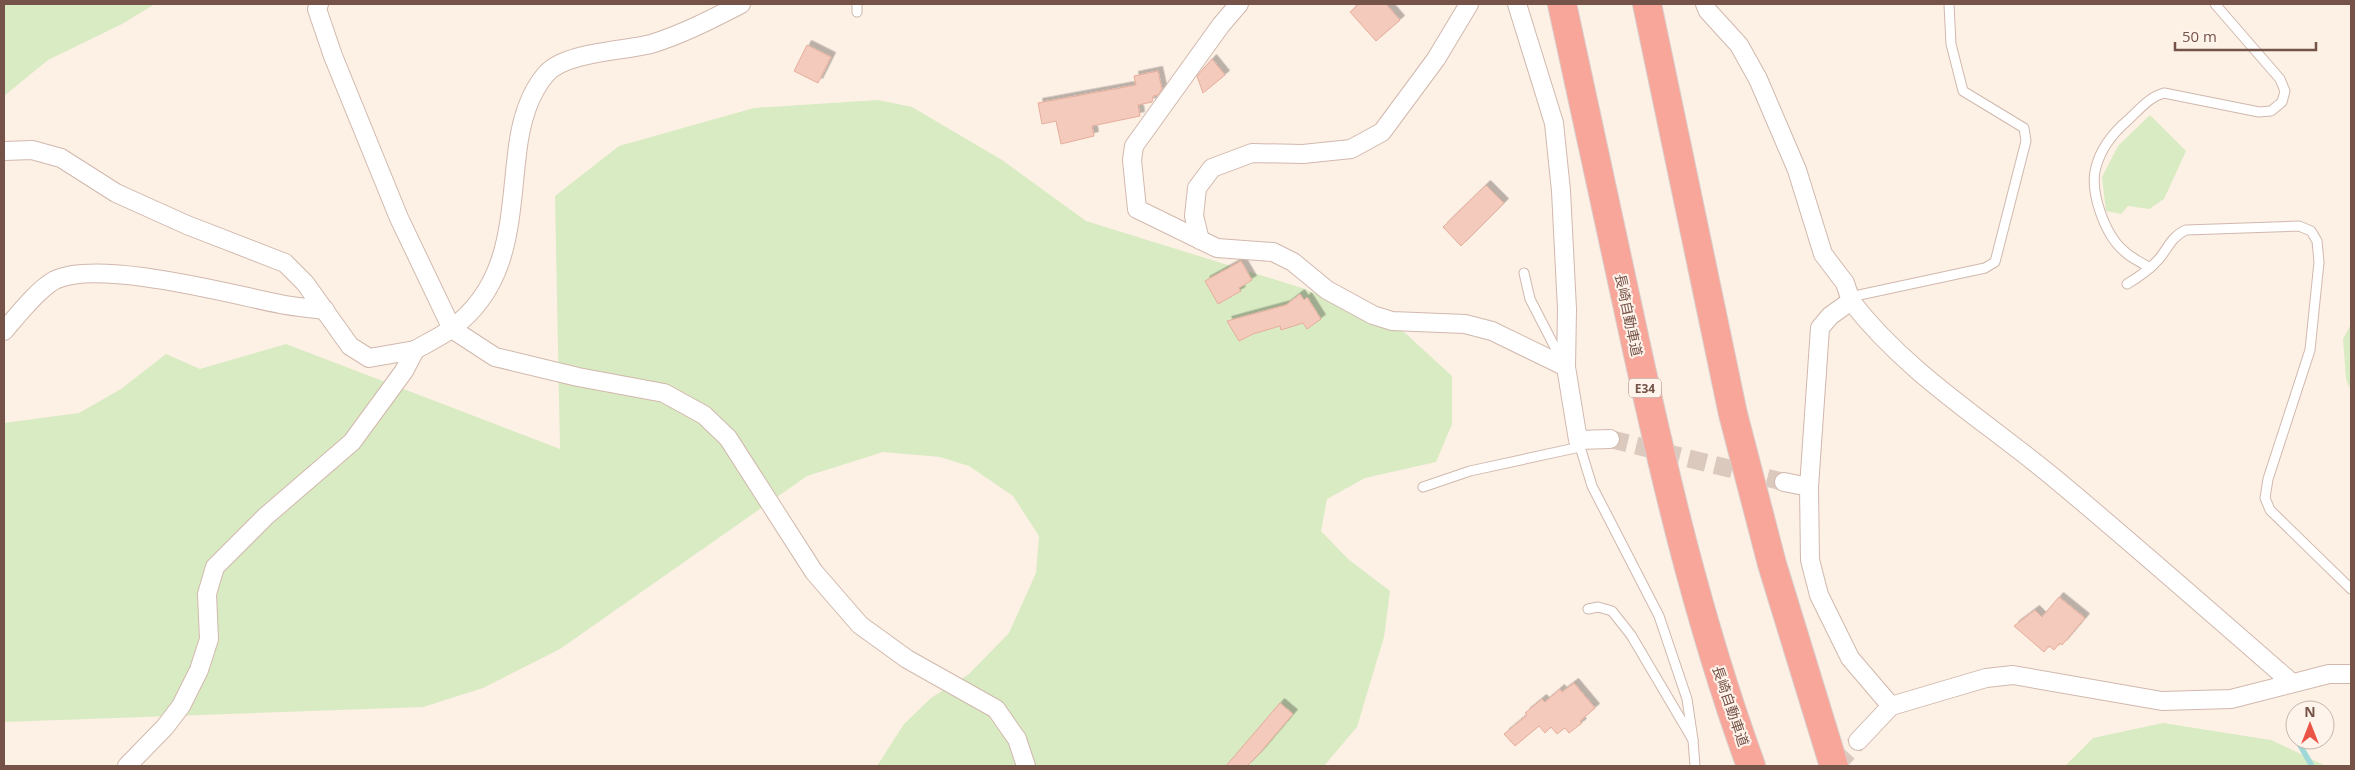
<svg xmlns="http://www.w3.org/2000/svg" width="2355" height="770" font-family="'Open Sans','Noto Sans JP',sans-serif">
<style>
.green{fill:#d9ebc3}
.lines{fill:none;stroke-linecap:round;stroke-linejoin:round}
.stream{stroke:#9ed8d9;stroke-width:5.5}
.building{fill:#f3cabc;stroke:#e6ad9b;filter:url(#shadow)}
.street-tunnel{stroke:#dbc9be;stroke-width:18;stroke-dasharray:18 9;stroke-linecap:butt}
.lane-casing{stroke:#d1b8ad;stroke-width:11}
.street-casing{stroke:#d1b8ad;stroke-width:20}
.highway-casing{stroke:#d9cfcc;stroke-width:30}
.lane{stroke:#fff;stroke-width:9}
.street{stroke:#fff;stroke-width:18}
.highway{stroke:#f8a59a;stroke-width:28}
.labels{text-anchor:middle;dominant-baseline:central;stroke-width:4;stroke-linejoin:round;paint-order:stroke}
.shield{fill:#fff4eb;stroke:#9f837a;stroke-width:1}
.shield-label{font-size:12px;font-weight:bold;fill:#765349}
.street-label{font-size:14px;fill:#765349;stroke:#fff4eb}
</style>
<defs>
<filter id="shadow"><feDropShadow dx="4.5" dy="-4.5" stdDeviation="0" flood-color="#0004"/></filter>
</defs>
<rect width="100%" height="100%" fill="#fdf0e5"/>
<!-- green -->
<g class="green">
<path d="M4,4H155L122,24L48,60L4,96Z"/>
<path d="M878,100L912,107L1002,160L1086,221L1302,288L1404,332L1452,376V424L1436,462L1365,478L1327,499L1321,531L1348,559L1390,591L1384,637L1357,727L1324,766H877L904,724L931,698L969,674L1009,633L1036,573L1039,536L1013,496L969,466L940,457L883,452L807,476L560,649L483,688L423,707L4,722V423L79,413L121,389L166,354L200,369L286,344L560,449L555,196L619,146L754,108Z"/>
<path d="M2150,115L2186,151L2164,199L2149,209L2128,206L2121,214L2106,211L2102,177L2118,146Z"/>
<path d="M2351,324V391L2346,379L2343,339Z"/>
<path d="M2163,723L2271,740L2326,766H2065L2093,738Z"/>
</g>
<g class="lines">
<!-- stream -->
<g class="stream">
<path d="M2294,735L2295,737"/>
<path d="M2297,740L2312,766"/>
</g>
</g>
<!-- building -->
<g class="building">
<path d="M1359,4H1386L1400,20L1376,41L1350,12Z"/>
<path d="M807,45L831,57L818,83L794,71Z"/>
<path d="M1212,59L1225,75L1203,93L1197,76Z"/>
<path d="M1158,71L1162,89L1158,95L1153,96L1152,102L1138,105L1140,116L1092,126L1094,136L1061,144L1056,121L1042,124L1038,103L1136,85L1134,76Z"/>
<path d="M1486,185L1504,203L1461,246L1443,227Z"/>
<path d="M1241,261L1252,280L1239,288L1241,291L1218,304L1205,281Z"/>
<path d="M1300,294L1304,300L1307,297L1321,319L1307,329L1303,323L1281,330L1280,326L1253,334L1239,341L1227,321L1286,305Z"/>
<path d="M2059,597L2085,618L2062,645L2060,643L2054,650L2049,646L2044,652L2014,626L2035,610L2042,617Z"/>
<path d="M1574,683L1595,708L1580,721L1582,723L1569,733L1565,728L1557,734L1551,727L1545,733L1539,726L1515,746L1504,734L1527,715L1525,713L1542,699L1545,702L1560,689L1562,692Z"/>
<path d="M1280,703L1293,714L1259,754L1247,766H1226Z"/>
</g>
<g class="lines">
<!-- street-tunnel -->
<g class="street-tunnel">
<path d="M1610,439L1784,482"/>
<path d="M1836,766L1858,741"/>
</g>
<!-- lane casing -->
<g class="lane-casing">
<g id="lane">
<path d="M857,12V4"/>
<path d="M2150,268C2141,262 2131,258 2124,251C2105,235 2089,191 2096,167C2101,148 2114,132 2128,120C2140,109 2149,97 2164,93L2259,112L2271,111L2282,102L2285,91L2280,79L2215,4"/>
<path d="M1524,273L1530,299L1563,363"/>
<path d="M2127,284C2139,277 2150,269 2159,259C2168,248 2172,236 2186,230L2299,226L2311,231L2317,241L2319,262L2310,350L2268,479L2265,498L2270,510L2351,589"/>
<path d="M1850,297L1985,268L1995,262L2026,141L2024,128L1963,91L1951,44L1949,4"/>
<path d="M1578,440L1592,486L1659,616L1687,699L1693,740"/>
<path d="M1423,487L1470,471L1580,447"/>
<path d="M1588,609L1598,607L1612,611L1631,635L1693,740L1695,766"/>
</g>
</g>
<!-- street casing -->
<g class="street-casing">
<g id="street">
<path d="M319,4L317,9L333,56L399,218L452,329L495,357L578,377L664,393L704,415L728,438L814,572L860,625L907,659L996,709L1017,739L1026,766"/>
<path d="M1239,4L1221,25L1134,146L1132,160L1137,209L1217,248L1273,252L1293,262L1327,290L1373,315L1392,321L1465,324L1492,331L1566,367"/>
<path d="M1517,4L1554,123L1561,191L1567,309L1566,367L1578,440L1610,439"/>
<path d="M1705,4L1708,11L1739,45L1758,79L1797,170L1823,254L1845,283L1851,301"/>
<path d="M4,151L32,150L61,158L116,193L187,225L285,263L305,283L350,346L369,358L415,350L404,371L352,442L266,516L215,567L207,594L209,639L199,670L181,706L165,727L127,766"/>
<path d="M1200,240L1194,216L1197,188L1212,168L1252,153L1303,154L1351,149L1382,132L1436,59L1469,4"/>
<path d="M4,331C17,316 38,289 55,280C99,259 230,294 280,304C294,307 310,308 325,310"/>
<path d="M415,350C427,343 440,337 451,329C511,285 509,221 517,154C520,126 527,96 546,74C565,52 623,51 651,44C683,34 712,19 741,4"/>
<path d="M1784,482L1809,487L1810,560L1819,595L1850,658L1891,706"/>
<path d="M1809,487L1820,328L1830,316L1851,301C1908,375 1989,423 2059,482C2138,548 2215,616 2292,683"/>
<path d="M1858,741L1891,706L1986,678L2013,675L2162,701L2231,699L2329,674H2351"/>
</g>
</g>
<!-- highway casing -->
<g class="highway-casing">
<g id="highway">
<path d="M1562,4C1584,107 1607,210 1629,313C1662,466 1697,618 1751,766"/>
<path d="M1647,4L1733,414L1772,564L1834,766"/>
</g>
</g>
<!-- lane -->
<use href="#lane" class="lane"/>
<!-- street -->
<use href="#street" class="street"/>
<!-- highway -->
<use href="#highway" class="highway"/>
</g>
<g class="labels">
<!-- shield labels -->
<rect class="shield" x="1629" y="378.5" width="32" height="19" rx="4"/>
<g class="shield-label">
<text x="1645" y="388">E34</text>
</g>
<!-- street labels -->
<g class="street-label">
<text transform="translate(1629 315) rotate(78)">長崎自動車道</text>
<text transform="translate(1731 706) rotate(71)">長崎自動車道</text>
</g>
</g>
<!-- border -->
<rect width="2355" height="770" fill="none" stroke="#765349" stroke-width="10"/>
<!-- north arrow -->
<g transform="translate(2310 725)"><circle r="24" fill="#fff4eb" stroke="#c8b4aa"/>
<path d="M0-4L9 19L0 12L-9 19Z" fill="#e95447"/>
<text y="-8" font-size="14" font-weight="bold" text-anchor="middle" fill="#765349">N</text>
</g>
<!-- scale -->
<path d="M2175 42v8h141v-8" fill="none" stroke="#765349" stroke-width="2.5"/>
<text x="2182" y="42" font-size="15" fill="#765349" stroke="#fff4eb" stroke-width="4" paint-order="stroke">50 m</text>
</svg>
